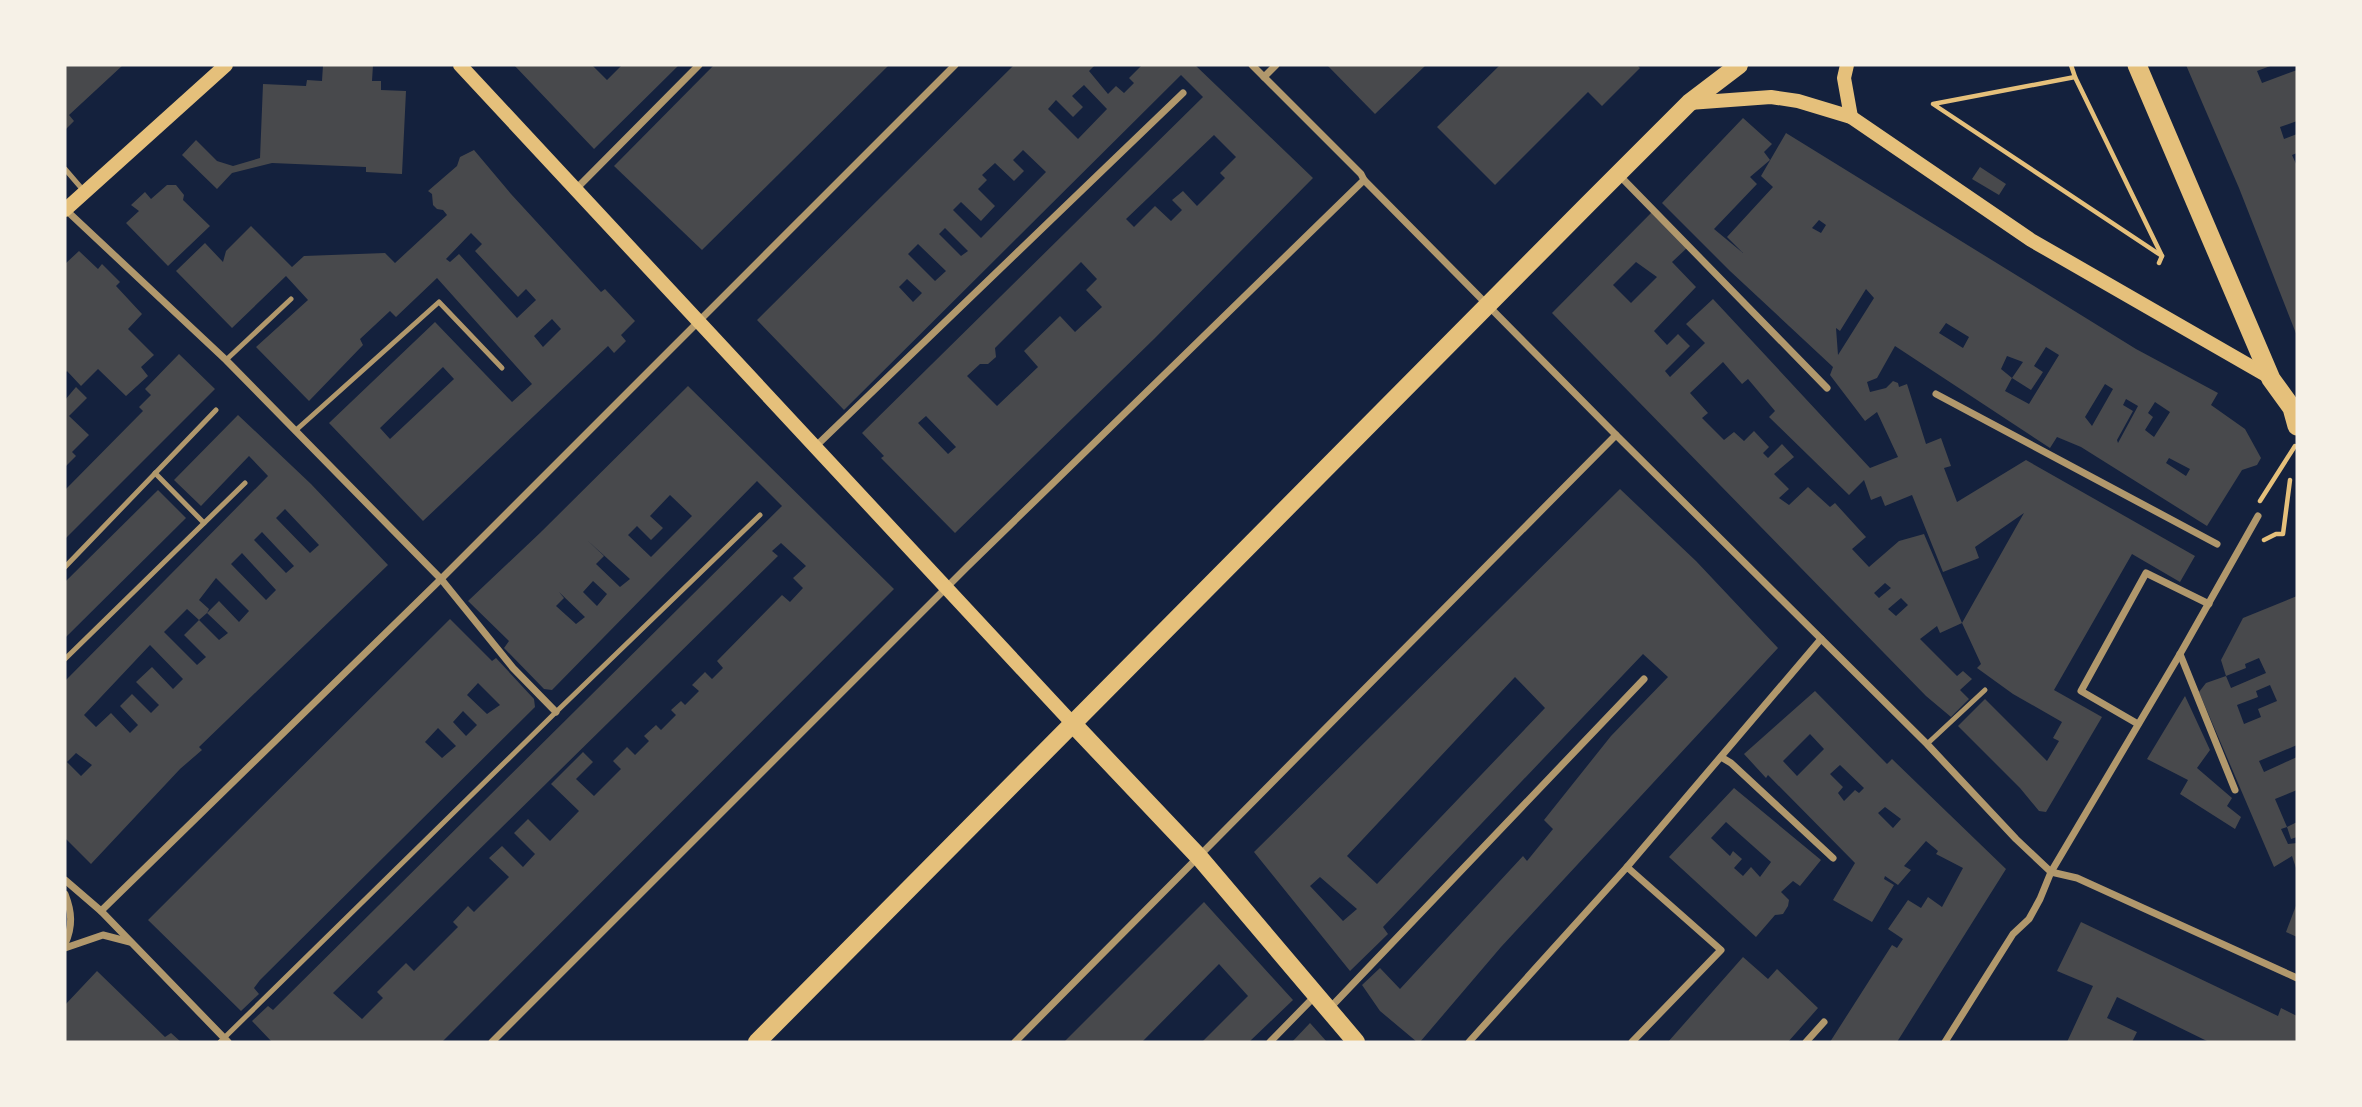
<svg xmlns="http://www.w3.org/2000/svg" width="2362" height="1107" font-family="'Nunito Sans',sans-serif">
<style>
.building{fill:#48494c;fill-rule:evenodd}
.lines{fill:none;stroke-linecap:round;stroke-linejoin:round}
.path{stroke:#e5c07b;stroke-width:4.5}
.service{stroke:#b1986c;stroke-width:5}
.minor{stroke:#b1986c;stroke-width:7}
.secondary{stroke:#e5c07b;stroke-width:14}
.primary{stroke:#e5c07b;stroke-width:18}
.trunk{stroke:#e5c07b;stroke-width:19}
</style>
<rect width="100%" height="100%" fill="#14213d"/>
<!-- building -->
<g class="building">
<path d="M65,65H123L69,115L74,121L65,130Z"/>
<path d="M323,65H373L372,81H381V90L406,91L402,174L366,172V167L272,163L232,173L217,189L182,155L196,140L217,161L233,166L260,158L263,84L306,86L307,80L322,81Z"/>
<path d="M514,65H592L607,80L622,65H679L594,149Z"/>
<path d="M714,65H889L702,250L614,166Z"/>
<path d="M1014,65H1095L1089,71L1108,94L1116,86L1124,93L1134,83L1129,78L1142,65H1195L1313,178L1155,338L955,533L881,458L884,456L862,433L1203,97L1181,75L844,410L757,320ZM1084,85L1107,109L1078,139L1048,109L1056,100L1073,117L1083,107L1072,96ZM1214,135L1236,157L1220,173L1225,178L1197,206L1183,191L1172,200L1182,210L1171,221L1155,206L1134,227L1126,219ZM1023,150L1046,172L981,238L953,210L961,202L981,221L995,206L978,189L987,180L982,175L995,163L1014,181L1024,171L1013,160ZM945,228L968,251L961,256L939,234ZM918,244L946,271L935,281L908,254ZM1081,262L1097,279L1086,290L1102,307L1075,332L1060,316L1024,351L1038,367L997,406L967,376L980,364H988L996,357L995,348ZM907,279L922,293L913,302L899,287ZM926,416L956,447L948,454L918,423Z"/>
<path d="M1327,65H1426L1375,114Z"/>
<path d="M1500,65H1637L1640,68L1602,106L1588,92L1495,185L1437,127Z"/>
<path d="M2186,65H2273L2257,71L2262,83L2297,70V121L2280,127L2284,139L2297,134V153L2292,155L2297,166V336L2239,188Z"/>
<path d="M1743,118L1772,144L1764,152L1770,160L1750,177L1757,184L1714,229L1743,253L1727,237L1773,187L1761,176L1786,133L2136,349L2218,393L2211,405L2245,429L2261,458L2257,465L2242,470L2207,526L2081,447L2057,437L2050,448L1895,346L1877,378L1867,382L1870,392L1886,388L1893,381L1898,383L1899,387L1907,384L1926,444L1941,438L1951,466L1944,468L1957,502L2026,460L2195,556L2180,582L2132,554L2054,690L2102,717L2046,812L2039,811L2020,788L1958,726L1985,699L2047,761L2059,741L2053,738L2062,722L2013,694L1977,668L1981,664L1962,623L2024,513L1975,547L1979,558L1943,572L1912,495L1885,506L1881,496L1871,500L1864,480L1849,495L1769,417L1775,411L1748,379L1742,384L1723,362L1690,393L1708,413L1702,418L1724,440L1734,432L1744,441L1754,431L1769,447L1763,453L1768,458L1782,444L1794,457L1774,474L1789,489L1779,498L1789,505L1808,487L1830,507L1835,503L1866,537L1852,549L1869,567L1899,541L1924,534L1962,623L1940,633L1937,626L1920,639L1957,676L1963,671L1972,679L1960,690L1969,699L1951,717L1926,696L1552,313L1653,211L1688,247L1672,262L1696,287L1654,331L1667,345L1678,334L1690,346L1665,371L1670,377L1705,343L1686,324L1713,299L1870,468L1898,457L1877,412L1865,421L1830,375L1833,367L1730,271L1662,203ZM1819,220L1826,225L1821,233L1812,228ZM1636,262L1657,277L1631,303L1613,285ZM1866,289L1874,298L1838,355L1836,328L1840,331ZM1946,323L1969,337L1963,348L1939,333ZM2046,347L2059,355L2029,404L2005,391L2012,378L2001,369L2007,356L2023,362L2012,378L2031,390L2043,372L2034,366ZM2105,384L2113,389L2092,426L2085,417ZM2126,399L2138,406L2118,443L2117,440L2133,411L2123,405ZM2155,402L2170,412L2154,437L2145,430L2153,417L2148,413ZM2169,458L2190,469L2186,476L2166,463ZM1885,583L1891,588L1879,598L1874,593ZM1901,598L1908,605L1896,616L1888,609Z"/>
<path d="M474,150L511,194L601,292L605,289L635,321L621,335L626,341L614,353L608,346L423,521L329,423L435,322L512,402L532,384L437,278L396,317L390,311L360,339L363,345L309,401L256,347L308,300L286,276L232,328L176,271L205,243L223,262L226,251L251,226L292,267L304,256L385,253L395,263L447,215L443,210L437,209L433,205L432,194L428,191L457,166L460,157ZM471,233L482,244L475,251L518,297L526,289L536,300L517,318L459,254L450,262L446,259ZM552,319L561,329L543,347L534,336ZM443,367L454,379L390,439L380,428Z"/>
<path d="M1980,167L2006,184L1999,195L1972,179Z"/>
<path d="M167,185H176L184,195L183,200L210,226L168,266L126,223L139,211L131,205L145,192L151,199Z"/>
<path d="M79,251L98,269L102,264L120,282L116,286L142,314L128,329L154,355L141,367L148,376L126,396L98,369L81,386L67,371L65,373V264Z"/>
<path d="M179,354L215,389L65,539V490L143,411L139,407L151,395L145,389Z"/>
<path d="M688,386L894,589L442,1042H272L252,1021L268,1006L273,1010L782,506L757,481L552,690L544,689L504,648L509,641L468,601L541,532ZM670,495L692,516L651,557L628,535L637,526L651,540L663,528L650,516ZM587,540L630,579L620,587L596,564L604,556ZM781,543L806,566L793,578L803,588L790,602L782,595L717,661L723,668L712,679L705,672L692,685L699,691L685,705L681,701L671,710L676,715L661,730L656,725L644,736L649,741L635,755L627,747L613,761L621,769L594,796L576,779L593,762L583,752L551,784L579,811L550,841L528,819L514,833L535,854L523,867L502,846L489,858L509,877L474,912L468,906L453,922L458,927L414,971L406,963L377,992L383,998L362,1019L333,993L778,556L772,551ZM593,581L607,594L597,606L583,592ZM559,592L585,617L576,624L556,606L564,598Z"/>
<path d="M76,387L87,398L69,416L89,435L72,452L76,456L65,467V400Z"/>
<path d="M238,415L311,484L388,565L199,747L202,750L180,769L91,864L65,838V681L268,476L249,456L201,506L174,480ZM285,509L319,545L310,553L276,518ZM262,532L294,566L286,573L254,540ZM242,553L276,590L266,600L231,564ZM216,578L249,611L239,622L219,601L207,613L228,633L219,640L199,620L184,635L206,657L197,665L164,632L187,609L199,620L207,613L209,609L199,600ZM150,645L183,679L173,689L152,667L136,682L159,705L151,713L132,694L120,706L138,725L130,733L111,713L96,727L84,715ZM76,753L92,765L81,776L67,762Z"/>
<path d="M1620,489L1696,561L1778,648L1501,947L1420,1042H1417L1380,1011L1362,985L1380,968L1400,989L1523,856L1527,861L1553,829L1544,820L1611,736L1668,677L1643,654L1383,927L1388,934L1350,971L1254,852ZM1515,677L1545,708L1377,884L1347,856ZM1320,877L1357,909L1343,921L1310,886Z"/>
<path d="M158,490L186,518L65,638V582Z"/>
<path d="M2297,596V745L2259,761L2264,772L2297,757V790L2275,799L2287,827L2297,822V837L2291,839L2287,827L2281,829L2288,844L2297,843V871L2292,856L2274,867L2199,692L2206,683L2226,676L2221,660L2243,618ZM2259,658L2266,673L2231,688L2226,676L2246,668L2245,664ZM2270,685L2277,701L2258,709L2261,717L2244,724L2237,705L2258,697L2256,691Z"/>
<path d="M450,619L492,661L496,658L534,699L535,707L260,980L254,988L259,994L241,1011L148,920ZM478,683L500,705L487,714L467,695ZM463,711L477,725L466,736L453,722ZM438,728L456,746L442,758L425,742Z"/>
<path d="M1815,691L1887,764L1892,759L2006,869L1897,1042H1830L1892,945L1897,948L1903,939L1888,929L1908,900L1921,908L1928,897L1942,907L1963,868L1936,854L1938,851L1926,841L1904,866L1911,870L1898,885L1885,876L1884,879L1894,885L1872,922L1833,900L1855,863L1768,775L1766,778L1744,754ZM1810,734L1824,749L1797,776L1783,761ZM1840,765L1864,788L1859,793L1855,790L1844,801L1838,793L1843,787L1830,774ZM1885,807L1901,819L1893,828L1878,813Z"/>
<path d="M2185,696L2210,750L2197,768L2232,798L2227,806L2241,817L2235,829L2180,794L2188,780L2147,759Z"/>
<path d="M1734,788L1821,860L1800,886L1793,881L1781,892L1789,900L1788,906L1783,914L1775,915L1756,937L1669,857ZM1726,822L1771,862L1760,877L1751,867L1743,876L1734,868L1742,859L1733,851L1730,856L1711,838Z"/>
<path d="M1204,902L1293,1000L1249,1042H1202L1248,996L1219,964L1142,1042H1064Z"/>
<path d="M2297,903V937L2286,932Z"/>
<path d="M2081,922L2278,1016L2281,1008L2297,1016V1042H2209L2117,997L2107,1018L2137,1032L2132,1042H2067L2093,986L2057,971Z"/>
<path d="M1743,957L1768,979L1777,969L1818,1008L1788,1042H1668Z"/>
<path d="M97,971L165,1037L171,1033L181,1042H65V1005Z"/>
<path d="M1310,1023L1327,1042H1292Z"/>
</g>
<g class="lines">
<!-- path -->
<g class="path">
<path d="M2071,65L2075,77L2162,256L2159,263"/>
<path d="M2075,77L1933,104L2162,256"/>
<path d="M2260,501L2295,446"/>
<path d="M2264,540L2276,534H2283L2290,480"/>
</g>
<!-- service -->
<g class="service">
<path d="M65,169L83,190"/>
<path d="M226,360L291,299"/>
<path d="M295,431L439,302L502,368"/>
<path d="M155,473L204,523"/>
<path d="M65,567L216,410"/>
<path d="M65,659L245,483"/>
<path d="M1927,744L1985,690"/>
<path d="M220,1042L556,712L760,515"/>
</g>
<!-- minor -->
<g class="minor">
<path d="M1252,65L1361,174L1364,180L1616,435L1927,744L2016,839L2051,872L2077,878L2297,978"/>
<path d="M1264,77L1276,65"/>
<path d="M1619,175L1827,388"/>
<path d="M576,189L699,65"/>
<path d="M66,210L226,360L441,579L513,668L556,712"/>
<path d="M1936,394L2217,544"/>
<path d="M816,446L1183,93"/>
<path d="M2180,654L2235,790"/>
<path d="M2138,724L2081,691L2146,573L2209,604"/>
<path d="M1721,757L1731,763L1833,858"/>
<path d="M1627,867L1821,639"/>
<path d="M65,880L101,911L228,1042"/>
<path d="M65,894C72,912 73,926 65,944"/>
<path d="M101,911L441,579L955,65"/>
<path d="M65,948L103,935L130,942"/>
<path d="M1328,1010L1644,679"/>
<path d="M492,1042L967,567L1364,180"/>
<path d="M1015,1042L1616,435"/>
<path d="M1270,1042L1315,996"/>
<path d="M1469,1042L1627,867L1721,950L1632,1042"/>
<path d="M1806,1042L1824,1022"/>
<path d="M1945,1042L2013,934L2029,919L2040,899L2051,872L2180,654L2258,516"/>
</g>
<!-- secondary -->
<g class="secondary">
<path d="M460,65L1073,724"/>
<path d="M1847,65L1844,78L1851,117"/>
<path d="M1689,103L1771,97L1798,101L1851,117L2031,240L2271,378"/>
<path d="M65,210L226,65"/>
</g>
<!-- primary -->
<g class="primary">
<path d="M1073,724L1200,858L1356,1042"/>
<path d="M757,1042L1589,203L1689,103L1739,65"/>
</g>
<!-- trunk -->
<path class="trunk" d="M2137,65L2271,379L2292,408L2297,426"/>
</g>
<!-- border -->
<rect width="2362" height="1107" fill="none" stroke="#f6f1e7" stroke-width="133"/>
</svg>
